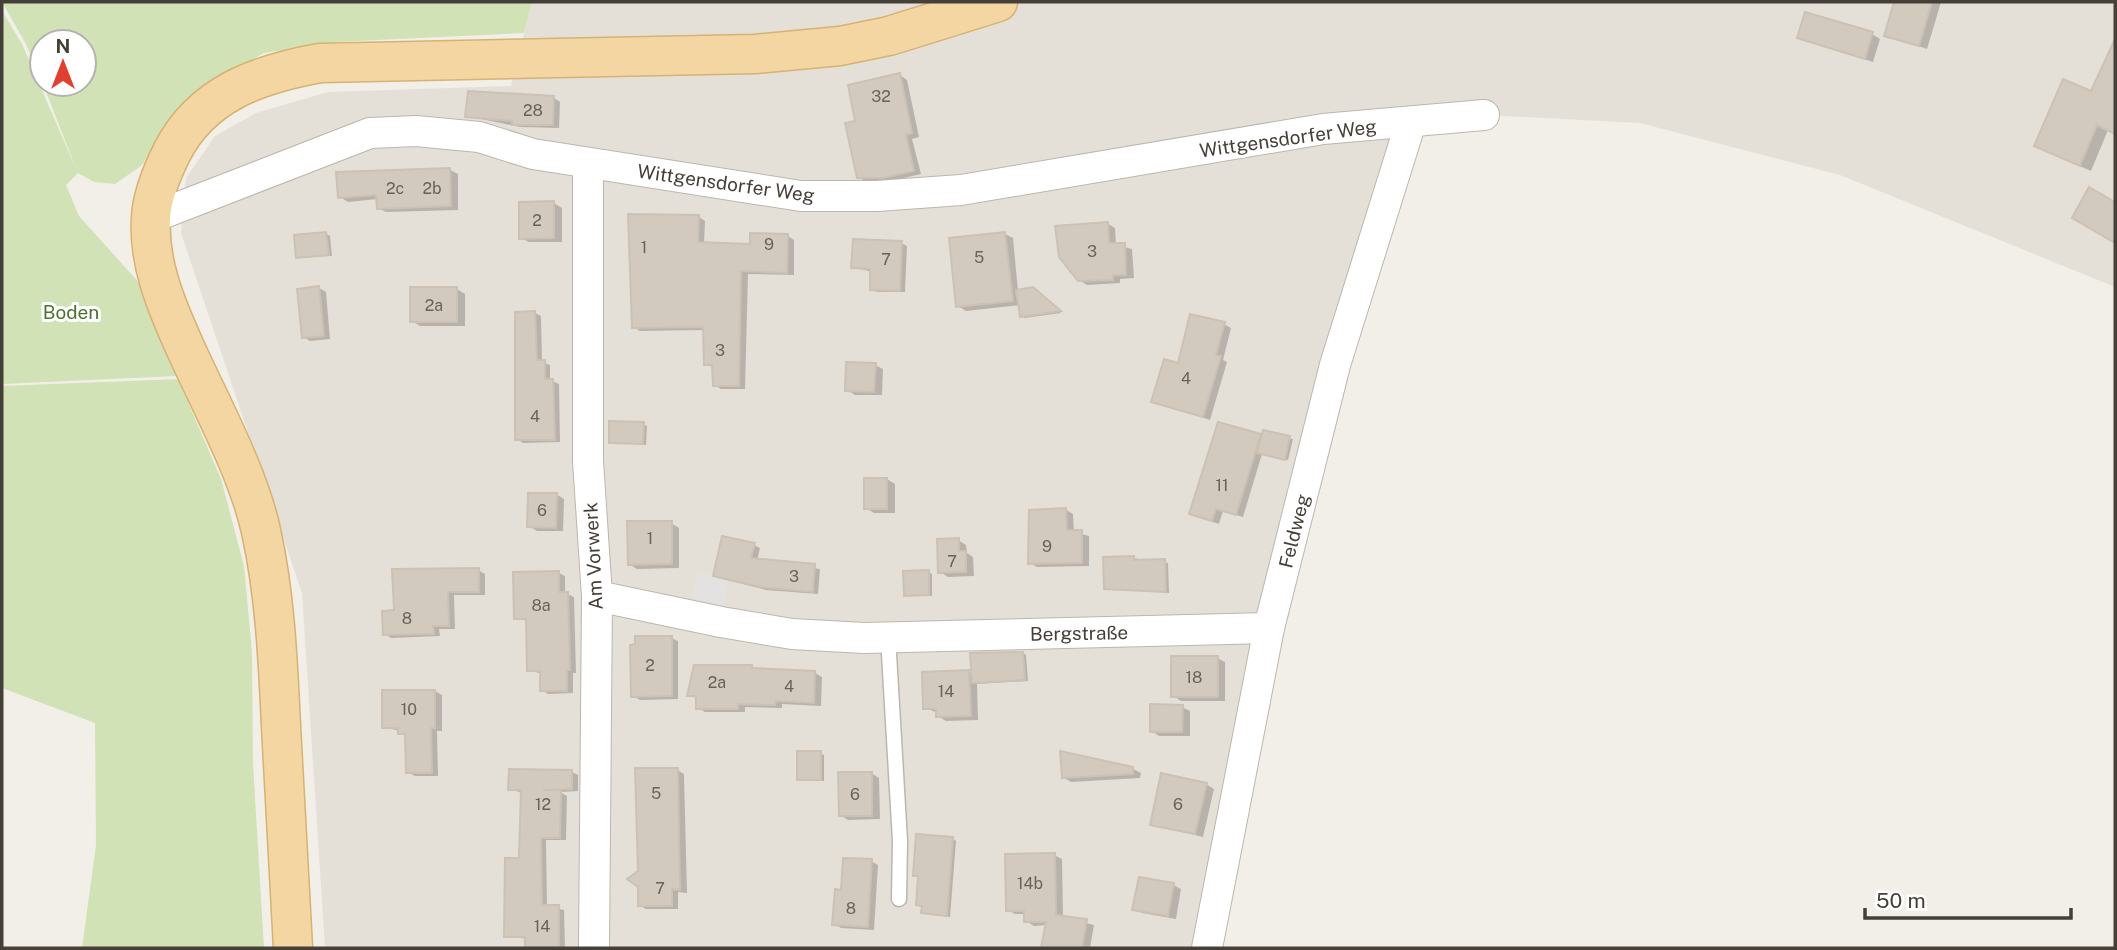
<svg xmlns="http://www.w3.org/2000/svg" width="2117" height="950" font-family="'Public Sans',sans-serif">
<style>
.residential{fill:#e5e0d7}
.green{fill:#d1e2b6}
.parking{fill:#e4e2e0}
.shadow{fill:#0003}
.building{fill:#d3cabf;stroke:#ccc1b3;stroke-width:2}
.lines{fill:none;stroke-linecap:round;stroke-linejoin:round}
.lane-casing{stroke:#bdb6ac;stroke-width:17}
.street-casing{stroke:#bdb6ac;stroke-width:32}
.primary-casing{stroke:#d6b273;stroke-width:41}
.lane{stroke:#fff;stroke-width:14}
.street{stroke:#fff;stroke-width:30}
.primary{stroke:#f3d6a1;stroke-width:38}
.labels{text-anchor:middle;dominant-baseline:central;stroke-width:6;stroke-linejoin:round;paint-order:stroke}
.number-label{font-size:16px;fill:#68625a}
.street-label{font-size:19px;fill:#453f38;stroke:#fff}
.park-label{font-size:19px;fill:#4d7031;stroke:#fff}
</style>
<rect width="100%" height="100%" fill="#f2efe8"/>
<!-- residential -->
<path class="residential" d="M532,2H2115V287L1840,175L1640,123L1484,115L1411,122L1335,365L1207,948H325L302,593L181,233L186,178L215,136L256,113L328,92L511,86Z"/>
<!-- green -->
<g class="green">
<path d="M2,2H532L524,33L335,42L264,53L201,88L141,166L115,184L94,182L78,173L66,185L79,216L143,287L177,376L2,384V11L22,44L77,171L43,84H84V42H42V81L26,44Z"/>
<path d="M178,379L221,479L244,566L252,652L253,764L264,948H82L96,845L95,723L2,688V386Z"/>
</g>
<!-- parking -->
<path class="parking" d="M698,572L728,579L723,607L691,601Z"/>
<!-- shadow -->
<g class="shadow">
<path d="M1896,2H1941L1927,49L1886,35Z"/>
<path d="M1872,34L1880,39L1873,62L1799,38Z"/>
<path d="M2107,61L2115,65V133L2108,130L2091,171L2046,151L2091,94Z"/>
<path d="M900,75L907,80L919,137L912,139L921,174L891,181L866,182L859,177L857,122Z"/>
<path d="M554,98L560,102L559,128L520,127L467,116Z"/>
<path d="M450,170L458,174V210L386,212L378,208V199L348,202L340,197Z"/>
<path d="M554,203L562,208V242H529L521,238Z"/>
<path d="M699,217L705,221L704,244L751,246L788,236L794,240V275L748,274L745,389H721L714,385V368L705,364V330L640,331L633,327Z"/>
<path d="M1108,224L1115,228L1116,245L1132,249L1134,278L1120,279V283L1087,285L1079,280Z"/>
<path d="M326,234L330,236L332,256L298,257Z"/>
<path d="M1005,234L1013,238L1018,291H1037L1061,313L1025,318L1021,316L1020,305L966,311L958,306Z"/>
<path d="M901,243L907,246L905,292H877L871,289L872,272L853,267Z"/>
<path d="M319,288L326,292L330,339L310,341L303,337Z"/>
<path d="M457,289L465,294V326H420L412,321Z"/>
<path d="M535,313L541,316L542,362L550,365V380L559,384L560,442L523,443L517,439Z"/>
<path d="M1224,324L1231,328L1223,360L1227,362L1210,420L1153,402L1179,365Z"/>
<path d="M875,365L883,369L882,395H855L847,390Z"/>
<path d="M643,424L647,426L646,445L611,442Z"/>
<path d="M1260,435L1293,439L1288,460L1262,454L1243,517L1223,511L1219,524L1198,517Z"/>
<path d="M887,479L895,484V513H874L866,508Z"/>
<path d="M556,494L564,499L563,531H537L529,526Z"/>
<path d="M1066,510L1073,514L1074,532L1089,536V566L1037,567L1030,563Z"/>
<path d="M671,523L679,528V568L637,569L629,564Z"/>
<path d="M958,540L966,545L967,553L973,557L974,576L948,577L940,572Z"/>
<path d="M754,545L760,548L757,561L820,569L818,594L766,590L721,578Z"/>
<path d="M1133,558L1168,563L1169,593L1106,588Z"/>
<path d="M478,570L485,574V595H454L455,629H439L440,636L391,638L385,634L396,611Z"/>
<path d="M928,572L932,574V596L905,595Z"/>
<path d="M559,573L565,576V593L574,597L576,673H573V693L548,694L542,690V674L529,670L528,621L516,618Z"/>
<path d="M671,638L678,641V699L640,700L633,696L637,646Z"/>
<path d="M1023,653L1026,655L1028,681L977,684L978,720L946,721L938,716V713L925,708L969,672L973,674Z"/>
<path d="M1217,658L1225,662V701H1181L1173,696Z"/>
<path d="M751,667L757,670L815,673L822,677L821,706L782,704V708L745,707V712H705L698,708V699L689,695Z"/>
<path d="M435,691L442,695V731H437L438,776H415L408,772L406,737L400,731L384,727Z"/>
<path d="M1182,707L1190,711V736H1159L1152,731Z"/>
<path d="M820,753L824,755V781L799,779Z"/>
<path d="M1133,769L1141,773L1140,778L1071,782L1063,777Z"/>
<path d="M677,770L684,774L687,893L678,892V909H646L639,905L640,872Z"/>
<path d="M572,772L578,775V791L560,792L567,796L566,840H546L547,907L564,910L565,948H530L527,939L506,936L521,860L522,793L510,789Z"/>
<path d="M871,773L879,778L880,819L848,820L840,815Z"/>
<path d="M1206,784L1214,789L1203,837L1152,824Z"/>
<path d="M953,839L956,841L950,917L927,914L923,912L924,906L917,904L918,877L915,875Z"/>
<path d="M1054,855L1062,859L1063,917L1094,925L1090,948H1043L1047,925L1034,926L1026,921V914H1015L1008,910Z"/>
<path d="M871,861L878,865L874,930L841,928L834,924L843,892Z"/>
<path d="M1173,885L1181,889L1176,919L1142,913L1134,909Z"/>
</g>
<!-- building -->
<g class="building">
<path d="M1894,2H1932L1919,46L1884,36Z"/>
<path d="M1805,12L1873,32L1865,59L1797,38Z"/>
<path d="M2115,39V134L2097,125L2080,166L2034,146L2063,79L2091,91Z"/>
<path d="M900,73L912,133L906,135L914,171L883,178H857L845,123L855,121L848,85Z"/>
<path d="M468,91L554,96L553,125H512V121L465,117Z"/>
<path d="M450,168L451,206L377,209L376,195L338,198L336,172Z"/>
<path d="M2089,187L2115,202V243L2072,218Z"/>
<path d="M554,201V238L519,239V202Z"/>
<path d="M628,214L699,215L698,242L750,244V233L788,234L787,273L741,271L739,386H713L712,365H704L703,327L632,328Z"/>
<path d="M1108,222L1109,243H1125L1126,275H1113V280L1078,281L1059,257L1055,226Z"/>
<path d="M326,232L329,255L296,258L294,235Z"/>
<path d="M1005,232L1013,301L956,307L949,238Z"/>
<path d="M853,239L902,241L900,291L870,290V269L851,268Z"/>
<path d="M319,286L324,336L302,338L297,289Z"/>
<rect x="410" y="287" width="47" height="35"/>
<path d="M1033,287L1061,311L1020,317L1016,290Z"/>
<path d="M535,311L537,360H545V379H553L555,440H515V312Z"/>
<path d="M1190,314L1225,322L1216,355L1221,356L1203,417L1151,402L1164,359L1178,363Z"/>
<path d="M846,362L876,363L874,392L845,391Z"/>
<path d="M609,421L644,422L643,444L609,443Z"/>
<path d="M1218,422L1261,434L1236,515L1216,509L1212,521L1189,514Z"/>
<path d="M1263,430L1290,436L1285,460L1257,453Z"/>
<rect x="864" y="478" width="23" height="31"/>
<path d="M528,493H557L556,528L527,527Z"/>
<path d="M1066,508L1067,530H1082V563L1028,564L1029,510Z"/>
<path d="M627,521H672V564L628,565Z"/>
<path d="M722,536L755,543L751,558L815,564L813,592L759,587L713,576Z"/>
<path d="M959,538V551H966V572L938,573L937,539Z"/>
<path d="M1134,556V560L1165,559L1166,592L1104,589L1103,557Z"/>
<path d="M479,568V592H448L449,626H433L434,634L383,635L382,611L394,610L392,569Z"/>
<path d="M929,570V595L904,596L903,571Z"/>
<path d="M559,571V592H568L570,670H567V691H540V671H527L526,619H514L513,572Z"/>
<path d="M635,636H672V696L631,697L630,645L635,644Z"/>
<path d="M1023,652L1025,680L972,683L970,653Z"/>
<rect x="1171" y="656" width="47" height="41"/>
<path d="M694,665H752V668L815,671L814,703L776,701L775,705L738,704V709H696V696H687Z"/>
<path d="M969,670L971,716L936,717V709H923L922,672Z"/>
<path d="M382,690H435V728H431L432,773H406L405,734H398V728H382Z"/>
<path d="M1150,704L1183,705L1182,732H1150Z"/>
<rect x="797" y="751" width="24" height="29"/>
<path d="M1060,751L1133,767V774L1062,778Z"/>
<path d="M635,768H678L680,890L672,889V906H638V887L627,879L638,871Z"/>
<path d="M509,769L572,770V789L543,790H561L560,838H541L542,905H559V947H525V937H504L505,858H519L521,790H508Z"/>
<path d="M838,772H872V816H839Z"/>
<path d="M1161,773L1207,783L1195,834L1150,825Z"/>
<path d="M916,834L953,837L947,916L921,913L922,906L916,905L918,876H913Z"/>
<path d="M1055,853L1056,915L1087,919L1082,948H1041L1046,922H1024V911H1006L1005,854Z"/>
<path d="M843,858L872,859L868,927L832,925L835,889L841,890Z"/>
<path d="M1139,877L1174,883L1168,916L1132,910Z"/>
</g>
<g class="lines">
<!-- lane casing -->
<g class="lane-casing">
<path id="lane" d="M888,637L900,841L899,899"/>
</g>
<!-- street casing -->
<g class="street-casing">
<g id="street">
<path d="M588,164V461L597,596L594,948"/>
<path d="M151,218L370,133L416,131L479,137L533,154L801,196H877L961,190L1323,129L1484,115"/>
<path d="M597,596L721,622L792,634L864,638L1269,628"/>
<path d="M1207,948L1269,628L1335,365L1411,122"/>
</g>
</g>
<!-- primary casing -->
<g class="primary-casing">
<path id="primary" d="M293,948C289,874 285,800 281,726C278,661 275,594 261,531C248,471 209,401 184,345C166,305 148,262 151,218C152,195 162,172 172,152C202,93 259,74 320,63L755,54L840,46L889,36L998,2"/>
</g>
<!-- lane -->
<use href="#lane" class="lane"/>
<!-- street -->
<use href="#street" class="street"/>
<!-- primary -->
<use href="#primary" class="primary"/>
</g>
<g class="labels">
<!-- number labels -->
<g class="number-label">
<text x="881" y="96">32</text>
<text x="533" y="110">28</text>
<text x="395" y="188">2c</text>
<text x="432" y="188">2b</text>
<text x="537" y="220">2</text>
<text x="769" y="244">9</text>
<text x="644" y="247">1</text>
<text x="1092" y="251">3</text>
<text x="979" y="257">5</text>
<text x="886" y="259">7</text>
<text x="434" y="305">2a</text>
<text x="720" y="350">3</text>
<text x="1186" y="378">4</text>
<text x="535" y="416">4</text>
<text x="1222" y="485">11</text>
<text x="542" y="510">6</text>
<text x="650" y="538">1</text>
<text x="1047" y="546">9</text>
<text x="952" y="561">7</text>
<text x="794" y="576">3</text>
<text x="541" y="605">8a</text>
<text x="407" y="618">8</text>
<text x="650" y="665">2</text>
<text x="1194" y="677">18</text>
<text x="717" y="682">2a</text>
<text x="789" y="686">4</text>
<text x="946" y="691">14</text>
<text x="409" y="709">10</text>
<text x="656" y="793">5</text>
<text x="855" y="794">6</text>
<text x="543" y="804">12</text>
<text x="1178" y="804">6</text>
<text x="1030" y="883">14b</text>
<text x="660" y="888">7</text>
<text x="851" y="908">8</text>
<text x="542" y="926">14</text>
</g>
<!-- street labels -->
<g class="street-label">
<text transform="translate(1288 138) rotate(-8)">Wittgensdorfer Weg</text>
<text transform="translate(726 183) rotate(8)">Wittgensdorfer Weg</text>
<text transform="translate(1294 531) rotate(-76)">Feldweg</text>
<text transform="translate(593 556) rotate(-93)">Am Vorwerk</text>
<text transform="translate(1079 633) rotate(-1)">Bergstraße</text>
</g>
<!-- park labels -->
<g class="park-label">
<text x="71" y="312">Boden</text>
</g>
</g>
<!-- border -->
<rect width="2117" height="950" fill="none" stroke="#453f38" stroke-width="7"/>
<!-- north arrow -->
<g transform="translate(63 63)"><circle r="33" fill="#ffffff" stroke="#b5b2af" stroke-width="2"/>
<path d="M0-5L12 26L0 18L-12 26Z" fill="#e14030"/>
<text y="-10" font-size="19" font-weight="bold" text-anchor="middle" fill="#453f38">N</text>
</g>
<!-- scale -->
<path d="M1865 908v10h206v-10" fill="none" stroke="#453f38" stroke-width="3.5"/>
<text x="1876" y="908" font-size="21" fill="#453f38" stroke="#ffffff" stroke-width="5" paint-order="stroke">50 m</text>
</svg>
